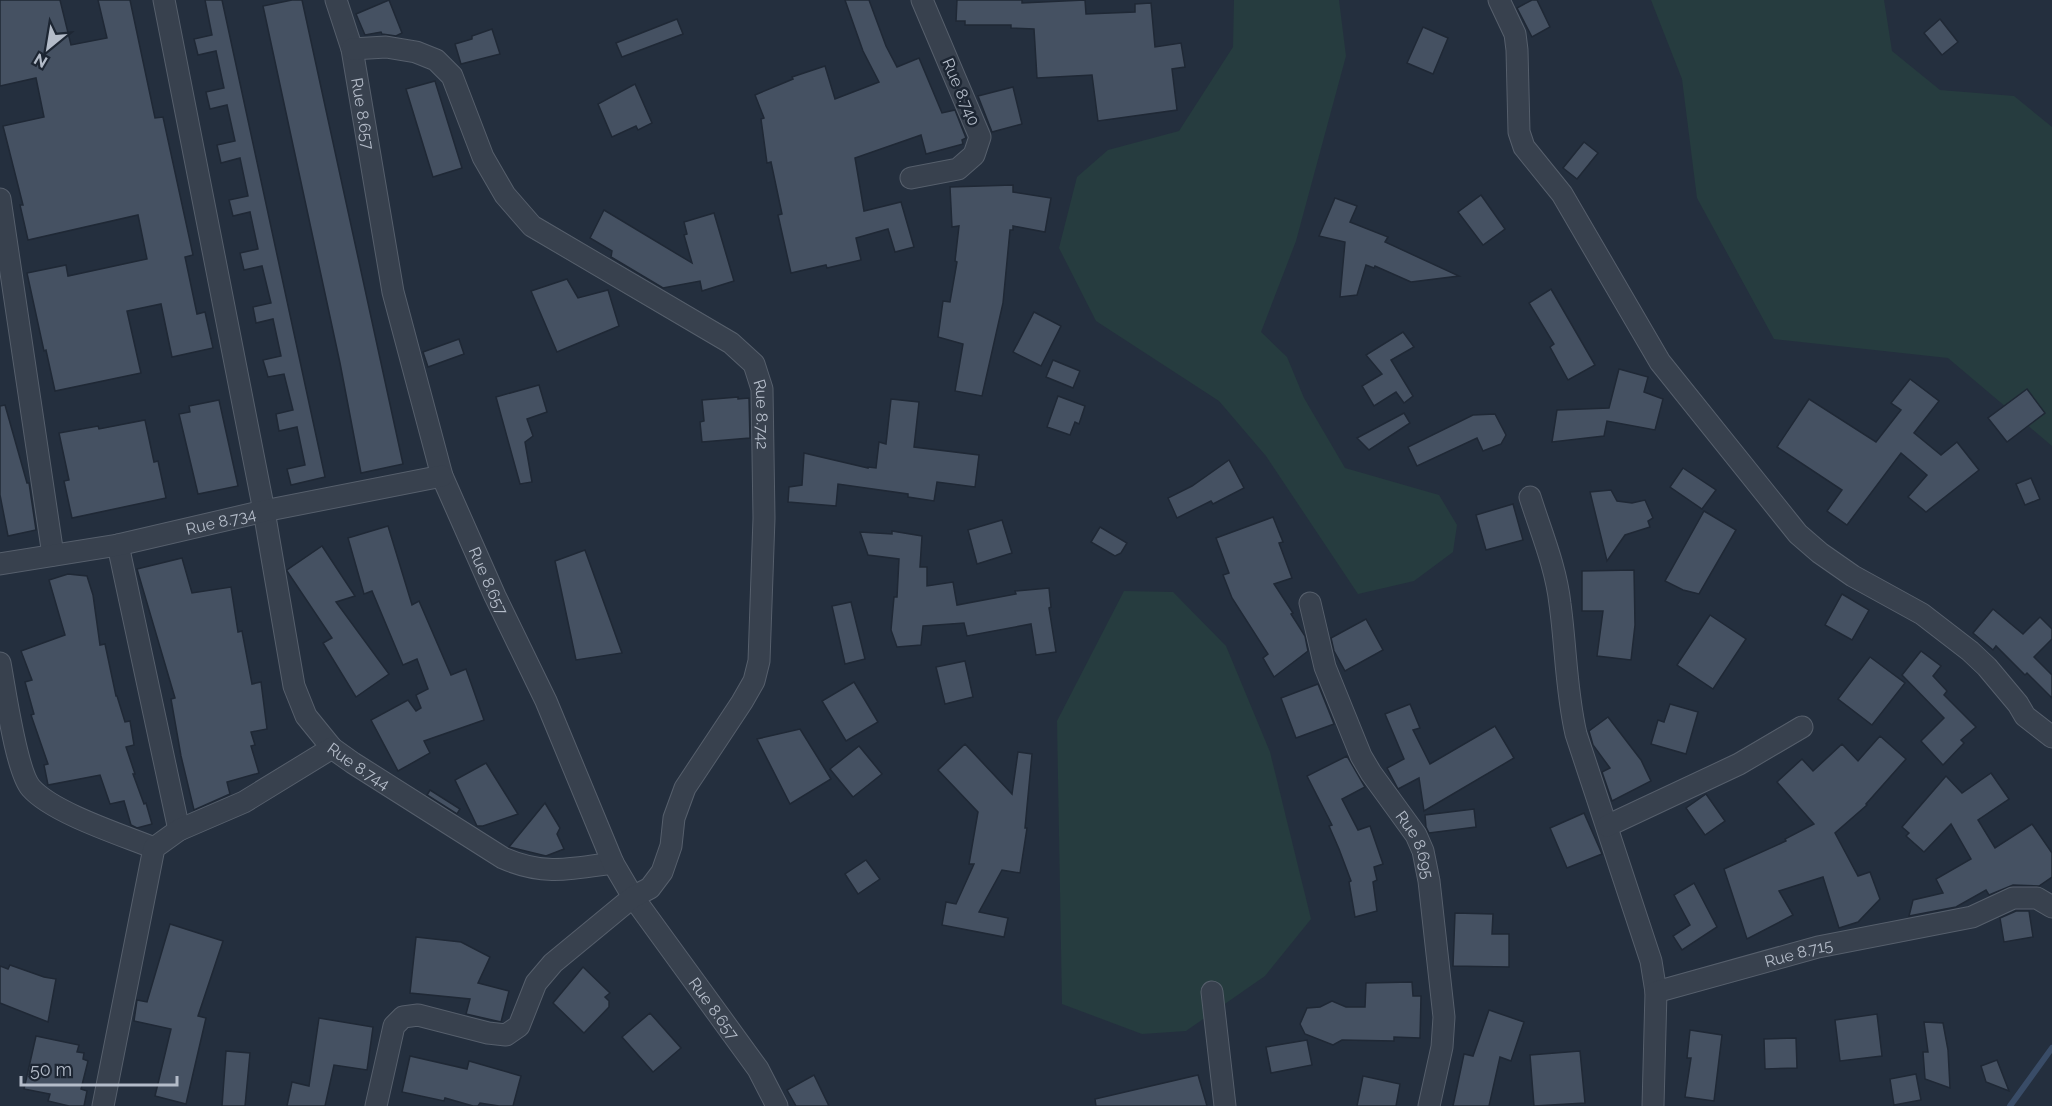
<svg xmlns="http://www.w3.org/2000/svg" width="2052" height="1106" font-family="Raleway,sans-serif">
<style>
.green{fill:#263c3f}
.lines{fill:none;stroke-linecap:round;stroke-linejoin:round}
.stream{stroke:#394c67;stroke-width:6}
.building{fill:#455162;stroke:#1f2835;stroke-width:1.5}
.minor-casing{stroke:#565f6c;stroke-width:23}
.minor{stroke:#38414e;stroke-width:21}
.labels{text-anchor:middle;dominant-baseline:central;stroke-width:5;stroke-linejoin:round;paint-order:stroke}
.street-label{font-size:16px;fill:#b4bcc9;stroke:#1d2633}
</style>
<rect width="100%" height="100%" fill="#242f3e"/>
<!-- green -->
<g class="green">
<path d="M1234,0H1339L1346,56L1296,241L1261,332L1287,357L1304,398L1345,468L1439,495L1457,525L1453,552L1414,581L1358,594L1266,456L1219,401L1096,321L1059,248L1077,177L1108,150L1179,131L1233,47Z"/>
<path d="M1651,0H1884L1892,51L1940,90L2014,96L2052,127V446L1948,358L1774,339L1697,198L1682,79Z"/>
<path d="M1124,591L1173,592L1226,646L1270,752L1311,919L1265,976L1186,1031L1142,1034L1062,1004L1057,721Z"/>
</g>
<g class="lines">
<!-- stream -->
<path class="stream" d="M2010,1106L2052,1048"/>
</g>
<!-- building -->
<g class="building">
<path d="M0,0H60L71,45L107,38L98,0H130L155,118L163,117L193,255L185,257L197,314L205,312L213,348L172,357L161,304L127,311L141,373L55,391L46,350L44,351L27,273L66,265L68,276L147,259L138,215L28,240L20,205H23L3,126L44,117L36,78L0,86Z"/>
<path d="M205,0H222L325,477L291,485L287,469L305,465L297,427L279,431L276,414L293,410L284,374L268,377L263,360L281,356L273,319L256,323L253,307L271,303L262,266L244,270L240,253L258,249L250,212L233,216L229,200L248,196L240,158L221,163L217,145L235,141L227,105L210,109L206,92L224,88L216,51L198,55L194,39L212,35Z"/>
<path d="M292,0H302L403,464L361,473L340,363L263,6Z"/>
<path d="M389,0L402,33L396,36L382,34L381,32L365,35L356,14Z"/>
<path d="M845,0H869L886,46L897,67L919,58L942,113L955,110L966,138L962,140L963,144L926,154L921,135L855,158L864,211L901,202L914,247L895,252L888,229L856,238L861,260L827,268L826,265L791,273L778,215L782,214L771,162L767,163L761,119L764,118L755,95L793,79L792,77L825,66L835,99L879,82L863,51Z"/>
<path d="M957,0H1022V3L1085,0L1086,14L1135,12V4L1151,3L1155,47L1181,43L1185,67L1172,69L1177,110L1098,121L1092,75L1037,78L1034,29L1011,28V25H965V21H956Z"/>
<path d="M1532,0H1537L1550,27L1532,37L1517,8Z"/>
<path d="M677,19L683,34L622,57L616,43Z"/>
<path d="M1940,19L1958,42L1942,55L1924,33Z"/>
<path d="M1423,27L1448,38L1433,74L1407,63Z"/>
<path d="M492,29L500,54L461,64L455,44L472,39V36Z"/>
<path d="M435,81L462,168L433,177L406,89Z"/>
<path d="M635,84L652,123L638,130L636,126L612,137L598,104Z"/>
<path d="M1013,87L1022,124L992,132L978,96Z"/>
<path d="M1584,142L1598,153L1577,179L1563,168Z"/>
<path d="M1013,185V192L1051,198L1045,232L1013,226V230H1010L1003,303L982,396L955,391L963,344L938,337L943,301L950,302L957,262L955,261L959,226L952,227L950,187Z"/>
<path d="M1481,195L1505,229L1483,245L1458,212Z"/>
<path d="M1335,198L1357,206L1350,222L1388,237L1385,242L1459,276L1411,282L1375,266L1374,268L1366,265L1357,295L1340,297L1345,242L1319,236Z"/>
<path d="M604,210L692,263L684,235L687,234L684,222L714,213L734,281L702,291L700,281L663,288L611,257L612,251L590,238Z"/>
<path d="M567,279L578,298L608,290L619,326L557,352L531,291Z"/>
<path d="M1551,289L1595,365L1568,380L1550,347L1554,344L1529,303Z"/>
<path d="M1034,312L1061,326L1041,366L1013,352Z"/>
<path d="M1403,332L1414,347L1391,360L1413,396L1404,403L1396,392L1374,406L1362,386L1382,374L1366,355Z"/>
<path d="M459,339L464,354L428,367L423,352Z"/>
<path d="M1053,360L1080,371L1073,388L1046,377Z"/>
<path d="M1619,369L1648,377L1644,392L1663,399L1655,430L1607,421L1604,436L1552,442L1557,410L1609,408Z"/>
<path d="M1910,379L1939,401L1914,433L1941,455L1957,442L1979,470L1926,512L1908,497L1927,475L1901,453L1847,525L1827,511L1842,490L1777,447L1809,399L1876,442L1901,410L1891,403Z"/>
<path d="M539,385L547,412L527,419L533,436L525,442L532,482L520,484L496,397Z"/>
<path d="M2027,389L2045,413L2007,442L1988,418Z"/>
<path d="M1058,396L1085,406L1079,424L1075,422L1070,435L1047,427Z"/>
<path d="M738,397V399L749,398L750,438L702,442L700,422L704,421L702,400Z"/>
<path d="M891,399L919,402L914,447L979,455L975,487L937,482L934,501L908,497V494L838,484L836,506L788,502L789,487L802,485L804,453L868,468V467L876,468L879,442L886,444Z"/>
<path d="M219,400L238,486L198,494L179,414L190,412L189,406Z"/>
<path d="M5,405L27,483H29L36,530L8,536L0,495V406Z"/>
<path d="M1404,413L1410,423L1369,450L1357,438Z"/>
<path d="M1495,414L1506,435L1501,444L1483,451L1477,438L1417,466L1408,447L1473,415Z"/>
<path d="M145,420L154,462L158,461L166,498L72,518L64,481L69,480L59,433L98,426L99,429Z"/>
<path d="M1229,460L1244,488L1213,504L1211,501L1177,518L1168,498L1192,486Z"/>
<path d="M1683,468L1716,490L1702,509L1670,487Z"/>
<path d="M2031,478L2040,499L2025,505L2016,484Z"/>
<path d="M1611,490L1617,501L1632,503L1645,500L1653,518L1648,521L1650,527L1625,535L1607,561L1590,492Z"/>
<path d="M1513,504L1523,540L1486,550L1476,515Z"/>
<path d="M1704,511L1736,530L1699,594L1683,590L1665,581Z"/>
<path d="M1273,517L1283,542L1279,543L1292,578L1274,584L1293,613L1291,614L1305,636L1308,651L1274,677L1263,658L1268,654L1232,598L1223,575L1229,573L1216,538Z"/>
<path d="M1002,520L1012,553L977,564L968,530Z"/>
<path d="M388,526L412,605L419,601L451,675L466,669L484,720L424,741L430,753L398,771L371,720L408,700L416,711L421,708L416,695L428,689L417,659L403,665L372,591L364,594L348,538Z"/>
<path d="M1100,527L1127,543L1121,553L1115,556L1091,542Z"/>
<path d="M892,531L922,536L920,567H927V586L953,582L957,605L1016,594L1015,591L1049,588L1051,607L1049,608L1056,652L1036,655L1031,624L967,636L964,623L923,626L921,645L897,647L891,630L894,597H897L899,559L868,555L860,532L892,534Z"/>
<path d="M322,546L355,596L336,602L389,674L356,697L323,643L332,638L287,571V570Z"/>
<path d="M585,550L622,653L576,660L555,561Z"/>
<path d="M182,558L192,593L231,587L238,632L242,631L252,684L261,682L267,729L251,732L255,745L251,746L259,773L227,782L230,794L194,810L181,756L171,699L175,698L137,569Z"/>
<path d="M1634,570L1635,625L1631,660L1597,656L1603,611H1582V571Z"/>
<path d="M68,574L87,576L93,595L100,645L105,644L116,696H117L125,722L130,721L134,745L126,747L135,774H133L144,804L146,803L152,824L137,828L131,825L124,801L110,804L100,775L48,785L44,765L48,764L31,715L34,714L25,682L32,680L21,651L65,635L49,580Z"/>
<path d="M1842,594L1869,610L1852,640L1825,625Z"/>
<path d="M851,602L865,659L845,664L832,606Z"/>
<path d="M1993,609L2023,634L2040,617L2052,629V639L2034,657L2052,675V698L2027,673L2025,675L1996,646L1993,650L1973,633Z"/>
<path d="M1710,615L1746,639L1713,689L1677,665Z"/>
<path d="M1366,619L1383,650L1345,671L1334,651L1331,638Z"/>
<path d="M1921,651L1941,666L1933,676L1947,691L1944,695L1976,727L1961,740L1964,743L1943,765L1921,741L1944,718L1902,675Z"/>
<path d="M1870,657L1905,683L1872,725L1838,699Z"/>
<path d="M965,661L973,697L945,704L936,667Z"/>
<path d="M854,682L878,722L846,741L822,701Z"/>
<path d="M1318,684L1334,724L1296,738L1281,698Z"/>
<path d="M1410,704L1420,728L1413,730L1430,764L1495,726L1514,758L1424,811L1419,778L1398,789L1387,768L1404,759L1385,714Z"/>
<path d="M1670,704L1698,712L1686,754L1651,744L1658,720L1664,722Z"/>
<path d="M1608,717L1641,760L1651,781L1612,801L1602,772L1610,768L1593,745L1589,731Z"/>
<path d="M800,729L831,779L790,804L757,739Z"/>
<path d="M1880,736L1906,759L1866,804L1867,805L1835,833L1858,876L1870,872L1880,899L1858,922L1839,928L1823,877L1779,891L1793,915L1747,939L1724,869L1786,841L1785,839L1814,824L1777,782L1802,759L1813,771L1842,744L1858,761Z"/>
<path d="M965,744L1012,794L1018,752L1032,754L1025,828H1027L1020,873L1002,870L979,912L1008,918L1004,937L942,925L946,902L956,904L974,864H969L978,812L938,770Z"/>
<path d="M859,746L882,774L853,797L830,769Z"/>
<path d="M1347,756L1365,787L1342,799L1358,830L1370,826L1383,864L1374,867L1377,880L1373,882L1377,911L1355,917L1349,882L1351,881L1339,849L1329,826L1332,825L1307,776Z"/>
<path d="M486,763L518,814L483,826H477L455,780Z"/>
<path d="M1991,773L2009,799L1978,820L1995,848L2032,824L2052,853V877L2039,886L2013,885L1989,895L1986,890L1956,907L1909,916L1913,900L1943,893L1936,879L1971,859L1951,824L1924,852L1906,836L1909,833L1902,827L1946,776L1962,793Z"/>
<path d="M430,790L460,809L457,814L427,795Z"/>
<path d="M1706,794L1725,821L1705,835L1686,808Z"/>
<path d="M545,803L560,828L557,834L564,849L546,856L509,847Z"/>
<path d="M1474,809L1476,827L1429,833L1426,827L1425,815Z"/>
<path d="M1584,813L1602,854L1567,868L1550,828Z"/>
<path d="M866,860L880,879L858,894L845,874Z"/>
<path d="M1694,883L1717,927L1682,950L1673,936L1690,925L1674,895Z"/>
<path d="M2016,911H2029L2033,937L2004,942L2000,918Z"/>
<path d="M1455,913L1493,914L1492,934H1509V967L1453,966Z"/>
<path d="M170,924L223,941L198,1016L206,1018L186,1104L155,1096L171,1029L134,1021L137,1000L147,1002Z"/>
<path d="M416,937L461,942L490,957L478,983L509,991L501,1022L466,1014L470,999L410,993Z"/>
<path d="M10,965L44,977L56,979L48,1022L0,1003V966L8,969Z"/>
<path d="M583,967L610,993L605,997L609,1001V1007L584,1033L553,1003Z"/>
<path d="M1412,982L1413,996H1421L1420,1038L1394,1037V1041L1342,1040L1333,1045L1305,1034L1300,1024L1307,1008L1320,1007L1332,1001L1346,1007H1365L1366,983Z"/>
<path d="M1489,1010L1524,1022L1511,1061L1500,1057L1489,1106H1453L1464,1054L1473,1056Z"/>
<path d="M650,1013L681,1048L653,1072L622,1037Z"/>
<path d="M1877,1014L1882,1056L1840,1061L1835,1020Z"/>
<path d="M319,1018L373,1027L367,1070L334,1065L325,1106H287L292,1082L309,1086Z"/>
<path d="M1924,1022L1943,1023L1948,1050L1950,1088L1925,1079L1923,1052H1928Z"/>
<path d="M1690,1030L1722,1035L1714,1101L1685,1097L1691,1058H1687Z"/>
<path d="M36,1036L79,1045L77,1052L84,1053L83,1059L88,1061L81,1089L87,1091L84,1106H69L48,1101L50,1094L24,1089Z"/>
<path d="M1796,1038L1797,1068L1765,1069L1764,1039Z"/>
<path d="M1307,1040L1312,1065L1271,1073L1266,1047Z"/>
<path d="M226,1051L250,1053L245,1106H222Z"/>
<path d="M1580,1051L1585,1103L1534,1106L1530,1055Z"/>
<path d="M410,1056L467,1069L469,1061L521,1076L513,1106H499L480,1103L478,1106H473L445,1098L444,1101L402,1092Z"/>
<path d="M1997,1060L2009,1091L1986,1082L1981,1066Z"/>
<path d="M1916,1074L1921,1100L1894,1105L1890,1079Z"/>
<path d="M814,1075L829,1106H796L787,1090Z"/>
<path d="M1198,1075L1207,1106H1096L1095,1099Z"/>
<path d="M1363,1076L1400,1084L1396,1106H1357Z"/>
</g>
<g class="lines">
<!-- minor casing -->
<g class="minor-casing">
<g id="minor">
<path id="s1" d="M164,0L264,511L294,686L306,716L332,748L353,763L503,858C544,876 571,869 613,863"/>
<path id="s2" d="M336,0L352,49L393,292L442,476L495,596L546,701L613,863L633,897L758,1069L777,1106"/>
<path d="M1499,0L1515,34L1517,50L1519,132L1524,147L1562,194L1660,362L1798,534L1820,553L1853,576L1922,614L1970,651L1987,667L2018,704L2025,716L2052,737"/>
<path id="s3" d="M352,49L386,47L416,52L436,60L452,76L483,157L505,195L532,226L731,343L754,364L762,389L764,518L759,661L754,681L742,702L685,788L674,818L671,846L662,872L650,888L633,897L553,963L536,983L519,1026L506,1035L488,1033L418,1015L403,1017L394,1026L376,1106"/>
<path d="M911,178L958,169L974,155L980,137L922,0"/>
<path d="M0,199L53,555"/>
<path d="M1530,497C1541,532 1556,567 1560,604C1566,647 1566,691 1576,734L1651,961L1656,992"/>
<path d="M118,545L179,830"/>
<path id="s4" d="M0,564L118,545L264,511L442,476"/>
<path id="s5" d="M1310,603L1325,667L1361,756L1371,773L1416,835L1423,851L1429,881L1444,1017L1442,1047L1429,1106"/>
<path d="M0,663C5,689 16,771 31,788C53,813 122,835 154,848"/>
<path d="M1607,826L1739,764L1802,727"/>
<path d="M1212,992L1225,1106"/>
<path d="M103,1106L154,848L179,830L244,802L332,748"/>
<path id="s6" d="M1653,1106L1656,992L1818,947L1972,917L2013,898H2037L2052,907"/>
</g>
</g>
<!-- minor -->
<use href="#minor" class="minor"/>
</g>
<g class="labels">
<!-- street labels -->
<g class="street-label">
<text transform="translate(961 92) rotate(67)">Rue 8.740</text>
<text stroke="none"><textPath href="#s2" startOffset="117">Rue 8.657</textPath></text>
<text stroke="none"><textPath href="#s3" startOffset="594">Rue 8.742</textPath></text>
<text stroke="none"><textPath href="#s4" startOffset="225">Rue 8.734</textPath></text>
<text stroke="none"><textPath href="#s2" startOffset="603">Rue 8.657</textPath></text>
<text stroke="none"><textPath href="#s1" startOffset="804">Rue 8.744</textPath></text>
<text stroke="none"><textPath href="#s5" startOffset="267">Rue 8.695</textPath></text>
<text stroke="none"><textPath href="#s6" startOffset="262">Rue 8.715</textPath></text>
<text stroke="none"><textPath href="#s2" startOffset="1089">Rue 8.657</textPath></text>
</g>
</g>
<!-- north arrow -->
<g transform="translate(48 48) rotate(210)" stroke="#1d2633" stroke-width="4.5" paint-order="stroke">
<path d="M0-4.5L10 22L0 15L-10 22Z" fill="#b4bcc9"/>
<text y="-9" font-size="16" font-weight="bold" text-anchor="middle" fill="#b4bcc9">N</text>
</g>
<!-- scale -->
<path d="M21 1076v9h156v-9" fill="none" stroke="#b4bcc9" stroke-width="3"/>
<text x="30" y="1076" font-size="18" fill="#b4bcc9" stroke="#1d2633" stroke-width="4.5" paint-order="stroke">50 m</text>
</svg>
